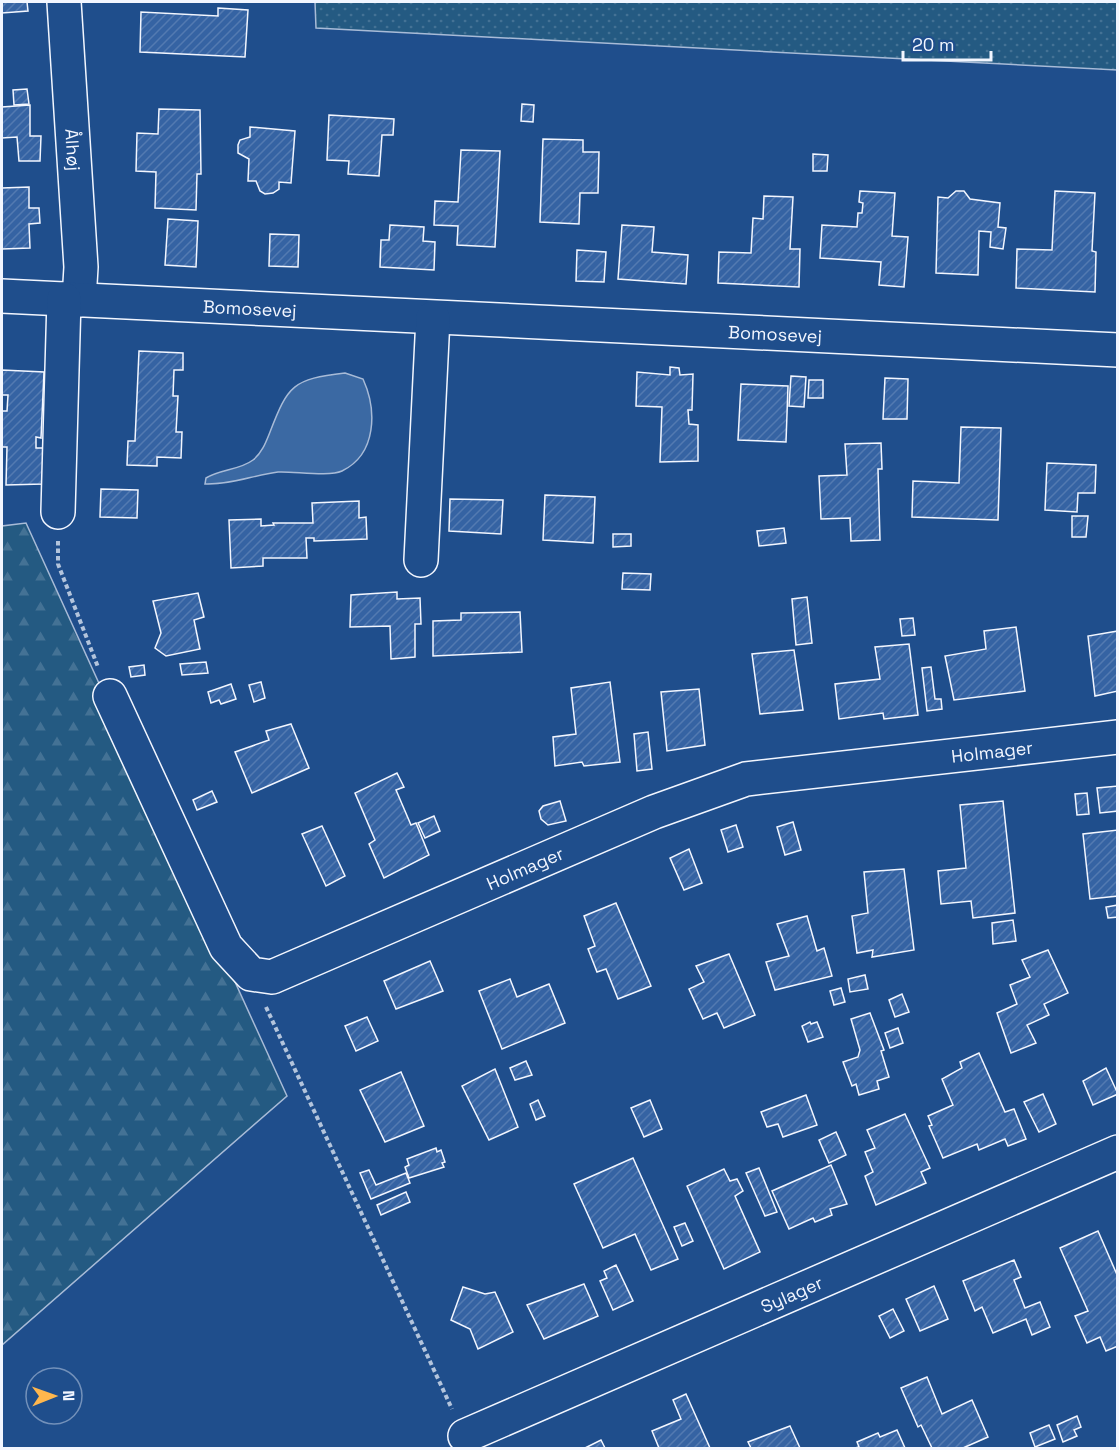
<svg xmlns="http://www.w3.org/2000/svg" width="1119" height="1450" font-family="'Space Grotesk',sans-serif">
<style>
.green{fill:url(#green-dots);stroke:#a8bbd7;stroke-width:1.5}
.forest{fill:url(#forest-firs);stroke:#a8bbd7;stroke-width:1.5}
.water{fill:#3b69a3;stroke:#a8bbd7;stroke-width:1.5}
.building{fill:url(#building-hatch);stroke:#f2f6ff;stroke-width:1.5}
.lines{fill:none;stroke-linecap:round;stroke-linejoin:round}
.minor-casing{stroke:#f2f6ff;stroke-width:36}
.path{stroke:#b3c4dc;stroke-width:4;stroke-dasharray:4.5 3;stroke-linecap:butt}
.minor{stroke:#1f4e8c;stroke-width:33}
.labels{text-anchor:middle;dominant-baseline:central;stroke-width:4.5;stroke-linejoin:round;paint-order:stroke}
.street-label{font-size:18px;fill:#f2f6ff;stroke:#1f4e8c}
</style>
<defs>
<pattern id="green-dots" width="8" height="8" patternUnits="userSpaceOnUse" patternTransform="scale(1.5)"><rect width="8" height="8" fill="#245a82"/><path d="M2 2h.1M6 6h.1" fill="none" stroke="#447295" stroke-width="1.8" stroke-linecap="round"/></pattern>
<pattern id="forest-firs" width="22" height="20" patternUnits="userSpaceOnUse" patternTransform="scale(1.5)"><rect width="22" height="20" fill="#245a82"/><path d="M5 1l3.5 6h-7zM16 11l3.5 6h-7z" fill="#447295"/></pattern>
<pattern id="building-hatch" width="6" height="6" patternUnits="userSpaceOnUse" patternTransform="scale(1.5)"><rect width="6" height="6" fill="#3563a3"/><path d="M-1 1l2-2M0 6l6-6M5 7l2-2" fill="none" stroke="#537ab1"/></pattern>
</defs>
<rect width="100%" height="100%" fill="#1f4e8c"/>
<!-- green -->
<path class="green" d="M315,2H1117V70L316,28Z"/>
<!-- forest -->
<path class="forest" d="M26,523L287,1096L2,1345V526Z"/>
<!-- water -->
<path class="water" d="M345,373L363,379C377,410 377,454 342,471C329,477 293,471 278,472C254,475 230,485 205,484L206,478C221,469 240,470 253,460C262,453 266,442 270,432C288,385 293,379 345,373Z"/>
<!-- building -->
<g class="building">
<path d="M2,2H27L28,11L2,13Z"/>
<path d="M218,8L248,10L245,57L140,52L141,12L218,16Z"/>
<path d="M27,89L29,104L14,105L13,90Z"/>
<path d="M522,104L534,105L533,122L521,121Z"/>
<path d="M30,105V136H41L40,161H19L17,137L2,138V107Z"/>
<path d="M159,109L200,110L201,174H197L196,210L155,208L156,172L136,171L137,133L158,134Z"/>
<path d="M329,115L394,119L393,135H382L379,176L348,174L349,161L327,160Z"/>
<path d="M250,127L295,131L291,183L279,182V189L273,193L265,194L260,191L256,181H248L249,159L238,153V145L240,140L250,137Z"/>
<path d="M543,139L583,140V152H599L598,193H580L579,224L540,222Z"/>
<path d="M461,150L500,151L495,247L457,245L458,226L434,225L435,201L458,202Z"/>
<path d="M813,154L828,155L827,171H813Z"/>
<path d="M29,187V208H39L40,223L29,224L30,248L2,249V188Z"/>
<path d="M860,191L895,193L892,236L908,237L904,287L879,285L881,262L820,258L822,225L857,227L858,213H862L863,203L859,202Z"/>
<path d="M956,191H964L970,199L1000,203L998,227L1006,228L1003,249L990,247L991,232L979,231L978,275L936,273L938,197L948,198Z"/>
<path d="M1055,191L1095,193L1092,251L1096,252L1095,292L1016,288L1017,249L1052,250Z"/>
<path d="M764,196L793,197L790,249H800L799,287L718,283L719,252L751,253L753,218L763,219Z"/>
<path d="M168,219L198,221L196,267L165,265Z"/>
<path d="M390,225L424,227L423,241L435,242L434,270L380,267L381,240H389Z"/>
<path d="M622,225L654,227L652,252L688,255L686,284L618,279Z"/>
<path d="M270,234L299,235L298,267L269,266Z"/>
<path d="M577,250L606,252L604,282L576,281Z"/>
<path d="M139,351L183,353V370H174L173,396H178L176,432H182L181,458L157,457V466L127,465L128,441H135Z"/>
<path d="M670,367L679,368L680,375L693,374L692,410H688L689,424L698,425V461L660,462L662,407L636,406L637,372L670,375Z"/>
<path d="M2,370L44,372L41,438L36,437V448H45L43,484L6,485L7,447H2V411H7L8,395H2Z"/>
<path d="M791,376L806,377L804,407L789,406Z"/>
<path d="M885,378L908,379L907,419H883Z"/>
<path d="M809,380H823V398H808Z"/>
<path d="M741,384L788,386L786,442L738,440Z"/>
<path d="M961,427L1001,428L998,520L912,517L913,481L959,483Z"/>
<path d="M881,443L882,469H878L880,540L851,541L850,518L821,519L819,476L847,475L845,444Z"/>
<path d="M1047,463L1096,465L1095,493H1078L1077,512L1045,510Z"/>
<path d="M101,489L138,490L137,518L100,517Z"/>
<path d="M545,495L595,497L593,543L543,540Z"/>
<path d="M450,499L503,500L501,534L449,531Z"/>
<path d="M359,501V518L366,517L367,539L314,541V538H306L307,558H263V566L231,568L229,520L261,519V526L274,525L273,523H313L312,503Z"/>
<path d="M1072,516H1088L1086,537H1072Z"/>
<path d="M784,528L786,543L759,546L757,531Z"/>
<path d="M613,534H631V546L613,547Z"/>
<path d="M623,573L651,574L650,590L622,589Z"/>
<path d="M397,592V599L420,598L421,624H415V657L391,659L390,626L350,627L351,595Z"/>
<path d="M198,593L204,617L194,620L200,649L166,656L155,648L161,633L153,601Z"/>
<path d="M807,597L812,643L796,645L792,599Z"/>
<path d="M520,612L522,652L433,656V621L461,620V613Z"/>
<path d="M913,618L915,635L902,636L900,619Z"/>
<path d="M1016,627L1025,691L954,700L945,656L986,649L984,631Z"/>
<path d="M1118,631V691L1095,696L1088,636Z"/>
<path d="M909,644L918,715L884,719L883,713L839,719L835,684L880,679L875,647Z"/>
<path d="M794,650L803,710L760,714L752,654Z"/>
<path d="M206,662L208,673L182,675L180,664Z"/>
<path d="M144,665L145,675L131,677L129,667Z"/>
<path d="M931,667L935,699H941L942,709L927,711L922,668Z"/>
<path d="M261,682L265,698L254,702L249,685Z"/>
<path d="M610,682L620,762L584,766L582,762L555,766L553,737L576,734L571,688Z"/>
<path d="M231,684L236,699L221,704L219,700L211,703L208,692Z"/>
<path d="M699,689L705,745L667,751L661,692Z"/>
<path d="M291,724L309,768L252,793L235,752L269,740L266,731Z"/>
<path d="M648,732L652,769L637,771L634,734Z"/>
<path d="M397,773L404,787L396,790L411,825L416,823L429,855L384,878L369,844L375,840L355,793Z"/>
<path d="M1118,786V811L1100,813L1097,788Z"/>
<path d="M212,791L217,802L197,810L193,800Z"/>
<path d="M1087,793L1089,814L1077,815L1075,794Z"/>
<path d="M560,801L566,821L548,825L541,819L539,811L543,806Z"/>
<path d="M1003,801L1015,913L973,918L971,901L941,904L938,871L966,868L960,805Z"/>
<path d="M434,816L440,831L425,838L418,823Z"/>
<path d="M793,822L801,850L785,855L777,827Z"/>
<path d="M736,825L743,847L728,852L721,830Z"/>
<path d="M322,826L345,876L326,886L302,834Z"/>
<path d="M1118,830V896L1090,899L1083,834Z"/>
<path d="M689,849L702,883L684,890L670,858Z"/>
<path d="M904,869L914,950L872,957L873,950L857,953L852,916L868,913L864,872Z"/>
<path d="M616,903L651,986L618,999L606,969L597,972L588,949L595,946L584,916Z"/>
<path d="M1118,905V917L1108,918L1106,907Z"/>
<path d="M807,916L817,951L824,948L832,976L775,990L766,962L789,956L777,924Z"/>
<path d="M1013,920L1016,941L993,944L992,923Z"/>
<path d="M1048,950L1068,993L1044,1004L1049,1015L1027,1025L1036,1043L1011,1053L997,1013L1017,1004L1010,985L1030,977L1022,960Z"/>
<path d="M729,954L755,1015L724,1028L717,1013L703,1019L689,989L704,982L696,966Z"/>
<path d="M430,961L443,991L396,1009L384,981Z"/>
<path d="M865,975L868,989L850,992L848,979Z"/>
<path d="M510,979L517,997L549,984L565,1023L502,1049L479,991Z"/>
<path d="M841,988L845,1002L834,1005L830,991Z"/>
<path d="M902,994L909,1012L895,1017L889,1000Z"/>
<path d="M870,1013L884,1050L881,1051L889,1077L877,1081L879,1089L859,1095L856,1084L852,1086L843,1062L858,1057L860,1050L851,1019Z"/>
<path d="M367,1017L378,1041L356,1051L345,1026Z"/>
<path d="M810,1022L811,1024L817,1022L823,1037L808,1042L802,1026Z"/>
<path d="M898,1028L903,1043L890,1048L885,1033Z"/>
<path d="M979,1053L1005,1112L1014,1109L1026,1139L1008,1146L1005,1139L979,1150L977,1144L943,1158L929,1126L932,1125L928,1116L953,1105L942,1079L962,1068L960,1062Z"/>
<path d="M526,1061L532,1075L515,1080L510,1068Z"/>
<path d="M1106,1068L1118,1094L1093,1105L1083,1081Z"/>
<path d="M495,1069L518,1127L489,1140L462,1086Z"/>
<path d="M401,1072L424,1126L385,1142L360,1090Z"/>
<path d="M1043,1094L1056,1124L1039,1132L1024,1102Z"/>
<path d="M806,1095L817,1125L783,1137L778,1124L767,1127L761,1112Z"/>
<path d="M538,1100L545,1116L536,1120L530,1104Z"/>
<path d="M650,1100L662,1129L644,1137L631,1108Z"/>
<path d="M905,1114L930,1168L921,1172L926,1183L876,1205L865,1176L873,1172L865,1152L875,1148L867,1130Z"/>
<path d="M836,1132L846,1155L829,1163L819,1140Z"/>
<path d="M436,1148L437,1152L441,1150L445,1162L442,1163L444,1167L409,1178L405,1167L409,1165L407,1159Z"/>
<path d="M633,1158L678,1259L651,1270L635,1234L603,1248L574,1184Z"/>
<path d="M831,1165L847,1204L830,1209L832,1215L815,1222L813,1218L789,1229L772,1191Z"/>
<path d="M759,1168L777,1212L765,1216L746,1173Z"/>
<path d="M724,1169L730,1181L737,1179L743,1191L735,1196L760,1252L724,1269L687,1186Z"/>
<path d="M369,1170L376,1185L406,1173L410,1183L371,1199L360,1173Z"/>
<path d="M406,1192L410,1202L381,1215L377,1205Z"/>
<path d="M685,1223L693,1241L682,1246L674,1227Z"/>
<path d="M1098,1231L1118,1277V1346L1106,1351L1100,1337L1087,1343L1075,1316L1088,1311L1060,1248Z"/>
<path d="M1014,1260L1021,1277L1014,1280L1025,1308L1040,1302L1050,1327L1032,1335L1026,1319L993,1333L982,1307L975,1311L963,1281Z"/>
<path d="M616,1265L633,1301L613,1310L600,1281L607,1278L604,1271Z"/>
<path d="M584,1284L598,1316L544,1339L527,1305Z"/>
<path d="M934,1286L948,1319L920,1331L906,1299Z"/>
<path d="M463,1287L485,1294L495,1292L513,1332L478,1349L470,1329L451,1320Z"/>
<path d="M893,1309L904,1331L890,1338L879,1316Z"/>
<path d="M927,1377L942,1414L972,1400L988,1437L963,1448H932L921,1425L918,1427L901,1388Z"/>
<path d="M686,1394L710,1448H659L652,1431L681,1419L673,1400Z"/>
<path d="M1077,1416L1081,1427L1074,1430L1077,1436L1063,1442L1057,1425Z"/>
<path d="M1049,1425L1055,1439L1035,1447L1030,1433Z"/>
<path d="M790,1426L800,1448H751L748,1442Z"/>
<path d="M897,1430L905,1448H855L859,1447L857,1442L878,1433L880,1437Z"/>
<path d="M601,1440L605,1448H585Z"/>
</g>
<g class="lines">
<!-- minor casing -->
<g class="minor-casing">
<g id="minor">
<path id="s1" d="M64,2L81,267L79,300"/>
<path id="s2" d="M2,296L1118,350"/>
<path d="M58,512L64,299"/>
<path d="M421,560L433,318"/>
<path id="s3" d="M110,696L226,947L251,974L272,977L654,812L746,779L1118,737"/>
<path id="s4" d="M465,1436L1118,1152"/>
</g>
</g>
<!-- path -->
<g class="path">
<path d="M58,541V564L98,667"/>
<path d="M266,1007L452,1409"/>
</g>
<!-- minor -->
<use href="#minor" class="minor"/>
</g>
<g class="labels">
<!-- street labels -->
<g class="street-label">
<text stroke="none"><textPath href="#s1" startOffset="148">Ålhøj</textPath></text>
<text stroke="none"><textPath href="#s2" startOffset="248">Bomosevej</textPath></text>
<text stroke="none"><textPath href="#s2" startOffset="774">Bomosevej</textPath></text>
<text stroke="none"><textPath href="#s3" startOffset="1096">Holmager</textPath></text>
<text stroke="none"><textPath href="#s3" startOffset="610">Holmager</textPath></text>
<text stroke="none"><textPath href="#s4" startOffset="356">Sylager</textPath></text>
</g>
</g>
<!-- border -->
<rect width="1119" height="1450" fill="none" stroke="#f2f6ff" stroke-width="6"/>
<!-- north arrow -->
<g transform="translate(54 1396) rotate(89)"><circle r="28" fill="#1f4e8c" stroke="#7391ba" stroke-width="1.5"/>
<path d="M0-4.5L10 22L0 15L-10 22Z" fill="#ffb74d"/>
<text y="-9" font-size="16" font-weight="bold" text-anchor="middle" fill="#f2f6ff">N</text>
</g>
<!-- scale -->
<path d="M903 51v9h88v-9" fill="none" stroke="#f2f6ff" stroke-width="3"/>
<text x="912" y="51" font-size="18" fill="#f2f6ff" stroke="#1f4e8c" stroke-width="4.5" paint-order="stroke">20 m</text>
</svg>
